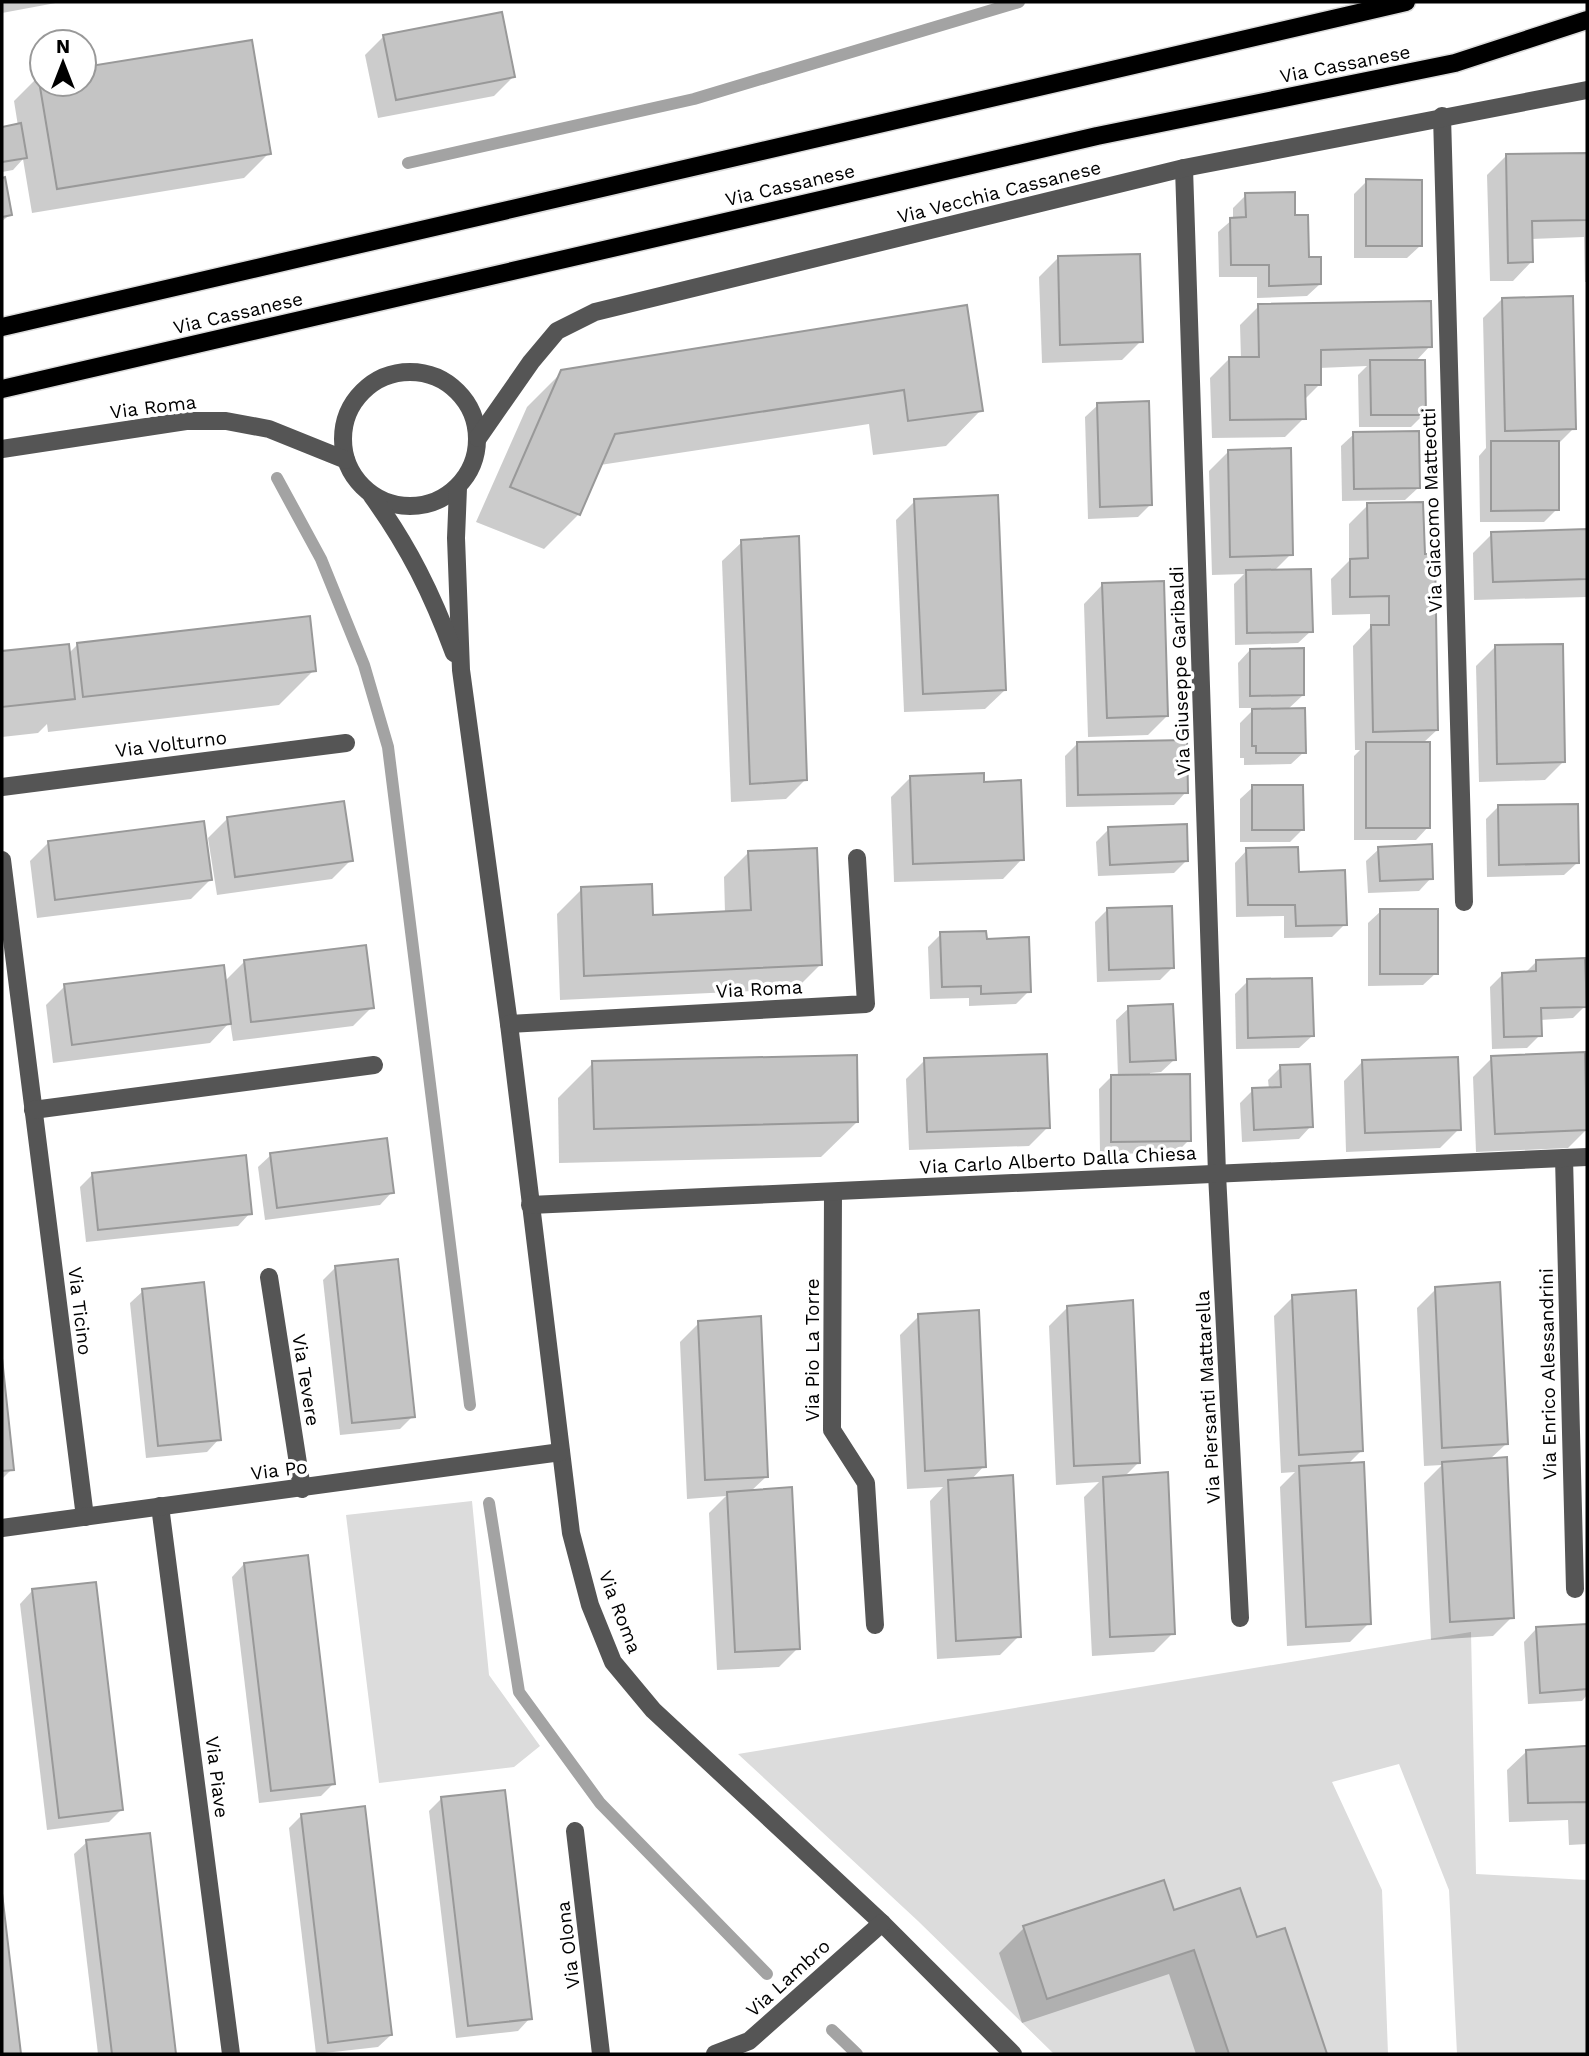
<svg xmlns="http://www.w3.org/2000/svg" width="1589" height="2056" font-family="'Work Sans',sans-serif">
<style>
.green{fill:#dcdcdc}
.shadow{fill:#0003}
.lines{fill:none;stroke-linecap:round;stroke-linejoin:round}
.stream{stroke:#a3a3a3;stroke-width:12}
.building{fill:#c4c4c4;stroke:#999;stroke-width:2}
.major-casing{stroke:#dbdbdb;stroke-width:21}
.minor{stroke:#555;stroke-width:18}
.major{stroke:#000;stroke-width:18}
.labels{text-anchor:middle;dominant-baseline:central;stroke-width:7;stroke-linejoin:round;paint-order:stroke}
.street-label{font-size:19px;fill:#000;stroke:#fff}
</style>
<rect width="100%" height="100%" fill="#fff"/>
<!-- green -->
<g class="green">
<path d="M472,1501L489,1675L540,1746L514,1767L379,1783L346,1515Z"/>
<path d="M1471,1632L1476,1874L1587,1880V2054H1457L1449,1890L1399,1764L1332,1782L1382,1890L1388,2054H1054L918,1921L738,1754Z"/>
</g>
<!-- shadow -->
<g class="shadow">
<path d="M2,2H61L2,13Z"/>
<path d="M384,36L513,77L494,96L378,118L365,55Z"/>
<path d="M84,69L269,153L244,178L32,213L23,159L13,170L2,172V129L18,126L14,101L39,76H42V84H84Z"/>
<path d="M1587,155V282H1585L1584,237L1531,239L1532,261L1513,281H1490L1487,175L1506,156Z"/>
<path d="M3,179L10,215L2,221V180Z"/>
<path d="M1367,181L1420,246L1407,258H1354V194Z"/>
<path d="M1246,195L1293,217L1307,259L1320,284L1307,296L1257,298V277H1219L1218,232L1233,219V208Z"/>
<path d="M1058,258L1141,341L1122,360L1042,363L1039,277Z"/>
<path d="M1502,299L1574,428L1557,445V509L1544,522H1480L1479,456L1486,448L1483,318Z"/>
<path d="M1259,306L1430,346L1415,362L1424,414L1411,427H1359L1358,375L1367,366L1319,368L1320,384L1304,400V418L1285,437L1212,438L1210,378L1229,359H1241L1240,325Z"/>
<path d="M966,307L981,410L946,446L873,455L869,424L600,465L579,514L544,549L476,522L527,407L562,372Z"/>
<path d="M1098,405L1151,504L1138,517L1088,519L1085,417Z"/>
<path d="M1354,434L1418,488L1405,500L1342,501L1341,446Z"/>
<path d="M1228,452L1291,554L1274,571L1311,631L1298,643L1235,645L1234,584L1244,574L1212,575L1209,471Z"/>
<path d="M915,501L1005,690L985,709L904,712L896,520Z"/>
<path d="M1368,505L1437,730L1423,743L1428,827L1416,840H1354V756L1360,750H1355L1353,646L1370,628V614L1332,615L1331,579L1349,561V524Z"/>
<path d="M1587,531V597L1474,600L1473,553L1492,534Z"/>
<path d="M742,542L805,780L786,799L731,802L722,561Z"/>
<path d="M1103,584L1167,716L1148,735L1088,737L1084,604Z"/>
<path d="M67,645L68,654L77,645L314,670L279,705L48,732L47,724L38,733L2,737V653Z"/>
<path d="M1495,647L1564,761L1545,780L1479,782L1476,666Z"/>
<path d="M1250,650L1303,695L1287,710L1304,752L1291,764L1244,765V758H1240V723L1255,708H1239L1238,663Z"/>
<path d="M1078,743L1186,792L1174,805L1066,807L1065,756Z"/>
<path d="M910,778L983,783L1022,859L1003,879L894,882L891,797Z"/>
<path d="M1253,787L1302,830L1290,842H1240V799Z"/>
<path d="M1498,807L1577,863L1564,875L1487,877L1486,819Z"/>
<path d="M227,819L351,860L332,879L217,895L208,838Z"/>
<path d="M1109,829L1186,861L1174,873L1098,876L1096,842Z"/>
<path d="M49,842L210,880L191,899L37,918L30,861Z"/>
<path d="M1379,849L1431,878L1419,891L1368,893L1366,861Z"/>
<path d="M1247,850L1297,873L1345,924L1332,937L1284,938V916L1236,917L1235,863Z"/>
<path d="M749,852L821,964L796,989L560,1000L557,914L582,889L651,917L725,913L724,877Z"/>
<path d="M1108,909L1173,967L1160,980L1097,982L1095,922Z"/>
<path d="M1381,911L1436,973L1423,985L1368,986V923Z"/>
<path d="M941,934L985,941L1029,991L1016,1004L969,1006V998L930,999L928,947Z"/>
<path d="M1537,961L1585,1006L1573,1018L1540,1020V1035L1527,1048L1492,1049L1490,987L1502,975L1525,973Z"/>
<path d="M244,962L372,1007L353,1026L233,1041L230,1022L210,1043L53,1063L46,1005L65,986L224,982Z"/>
<path d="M1248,981L1312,1036L1299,1048L1236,1049L1235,994Z"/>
<path d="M1129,1008L1174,1060L1161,1072L1150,1073V1076L1189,1140L1176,1153L1100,1154L1099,1089L1111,1077H1118L1116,1020Z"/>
<path d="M1492,1058L1587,1129L1568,1148L1476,1152L1473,1077Z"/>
<path d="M925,1060L1048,1127L1029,1146L909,1150L906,1079Z"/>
<path d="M1363,1061L1459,1129L1440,1148L1346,1152L1344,1081Z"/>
<path d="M593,1063L857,1122L821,1157L559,1163L558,1098Z"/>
<path d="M1281,1067L1311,1126L1299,1139L1242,1142L1240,1103L1253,1090L1269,1089L1268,1080Z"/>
<path d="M271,1155L392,1192L380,1205L265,1220L258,1167Z"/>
<path d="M93,1174L250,1213L238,1226L86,1242L80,1187Z"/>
<path d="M336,1267L413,1416L400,1429L340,1435L323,1280Z"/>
<path d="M1436,1289L1506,1444L1489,1460L1512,1617L1493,1636L1431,1640L1424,1483L1442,1465L1424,1466L1417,1308Z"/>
<path d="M143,1291L219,1439L207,1452L146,1458L130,1303Z"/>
<path d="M1293,1297L1361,1451L1347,1465L1369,1623L1350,1642L1287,1646L1280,1487L1295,1472L1281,1473L1274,1316Z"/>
<path d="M1068,1307L1139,1462L1124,1477L1173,1633L1154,1652L1092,1656L1084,1497L1099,1482L1056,1485L1049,1326Z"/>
<path d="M919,1316L984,1466L971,1480L1019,1636L1000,1655L937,1659L930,1501L943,1487L907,1489L900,1335Z"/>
<path d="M699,1323L767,1476L750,1492L798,1648L779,1667L717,1670L709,1513L726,1496L687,1499L680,1342Z"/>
<path d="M2,1375L12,1469L2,1479Z"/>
<path d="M244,1564L334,1783L321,1796L259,1803L232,1577Z"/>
<path d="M32,1591L121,1810L109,1822L47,1830L20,1604Z"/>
<path d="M1587,1626V1695L1582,1701L1528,1704L1524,1642L1536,1629Z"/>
<path d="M1587,1749V1844L1569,1845L1568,1820L1509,1822L1507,1770L1527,1751Z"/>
<path d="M441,1799L530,2018L518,2031L456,2038L429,1811Z"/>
<path d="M302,1815L391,2035L378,2047L316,2054L289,1828Z"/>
<path d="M148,1835L175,2054H98L74,1854L87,1842Z"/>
<path d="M2,1908L19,2054H2Z"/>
<path d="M1173,1912L1256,1939L1284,1930L1325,2054H1196L1169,1974L1022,2023L999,1953L1024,1928Z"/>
</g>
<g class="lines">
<!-- stream -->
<g class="stream">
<path d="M408,163L694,99L1019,2"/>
<path d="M277,478L321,559L364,665L388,747L470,1405"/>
<path d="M489,1503L519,1692L600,1803L767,1974"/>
<path d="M832,2030L857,2054"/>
</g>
</g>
<!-- building -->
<g class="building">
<path d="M502,12L515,77L396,100L383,35Z"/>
<path d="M252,40L271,154L57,189L38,75L42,74V84H84V67Z"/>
<path d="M21,123L27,158L2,162V127Z"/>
<path d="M1587,153V220L1532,221L1533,262L1508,263L1506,154Z"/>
<path d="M5,177L12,215L2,217V178Z"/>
<path d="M1366,179L1422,180V246H1366Z"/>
<path d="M1295,192V215H1308L1309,257H1321V284L1269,286V265H1231L1230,218L1246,217L1245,193Z"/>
<path d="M1140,254L1143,342L1060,345L1058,256Z"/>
<path d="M1573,296L1576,429L1505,431L1502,298Z"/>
<path d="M1431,301L1432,347L1321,350V385H1305L1306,419L1230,420L1229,357H1259L1258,304Z"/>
<path d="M967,305L983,411L908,421L904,390L615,434L580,515L510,487L561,370Z"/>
<path d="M1370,360H1425L1426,415H1371Z"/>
<path d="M1149,401L1152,505L1100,507L1097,403Z"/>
<path d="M1419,431L1420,488L1354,489L1353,432Z"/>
<path d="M1491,441H1559V510L1491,511Z"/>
<path d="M1291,448L1293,555L1230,557L1228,450Z"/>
<path d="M998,495L1006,690L923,694L914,499Z"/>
<path d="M1423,502L1425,554H1435L1438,730L1373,732L1371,625H1389V596L1350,597V559L1368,558L1367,503Z"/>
<path d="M1587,529V579L1493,582L1491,532Z"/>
<path d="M799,536L807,780L750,784L741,540Z"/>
<path d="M1311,569L1313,632L1247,633L1246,570Z"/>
<path d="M1164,581L1168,716L1107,718L1102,583Z"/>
<path d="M310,616L316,671L83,697L77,643Z"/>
<path d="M69,644L75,699L2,707V651Z"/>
<path d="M1563,644L1565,762L1497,764L1495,645Z"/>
<path d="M1304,648V695L1250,696V649Z"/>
<path d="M1305,708L1306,753H1256V746H1252V709Z"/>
<path d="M1187,740L1188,793L1078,795L1077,742Z"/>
<rect x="1366" y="742" width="64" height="86"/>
<path d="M984,773V782L1021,780L1024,860L913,864L910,776Z"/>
<path d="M1252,785H1303L1304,830H1252Z"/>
<path d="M344,801L353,861L235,877L227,817Z"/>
<path d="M1578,804L1579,863L1499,865L1498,805Z"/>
<path d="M204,821L212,880L55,900L48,841Z"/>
<path d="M1187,824L1188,861L1110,865L1108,827Z"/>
<path d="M1432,844L1433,879L1380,881L1378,847Z"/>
<path d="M1298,847L1299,872L1345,870L1347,925L1296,926L1295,905H1248L1246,848Z"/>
<path d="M817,848L822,965L584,976L581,887L652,884L653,915L751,910L748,851Z"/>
<path d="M1172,906L1174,968L1109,970L1107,908Z"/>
<rect x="1380" y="909" width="58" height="65"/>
<path d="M986,931L987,939L1029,937L1031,992L981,994V986L942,987L940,932Z"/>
<path d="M366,945L374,1008L251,1022L244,960Z"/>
<path d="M1585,958L1587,1007L1541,1008L1542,1036L1504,1037L1502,973L1536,971V960Z"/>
<path d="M224,965L231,1024L72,1045L64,984Z"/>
<path d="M1312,978L1314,1036L1248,1038L1247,979Z"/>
<path d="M1173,1004L1176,1060L1130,1062L1128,1006Z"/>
<path d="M1585,1052L1587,1130L1495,1134L1491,1056Z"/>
<path d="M1047,1054L1050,1128L927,1132L924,1058Z"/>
<path d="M857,1055L858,1122L594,1129L592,1061Z"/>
<path d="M1458,1057L1461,1130L1365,1133L1362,1060Z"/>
<path d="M1310,1064L1313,1127L1254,1130L1252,1088L1281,1087L1280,1065Z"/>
<path d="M1190,1074L1191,1141L1111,1142V1075Z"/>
<path d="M387,1138L394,1193L277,1208L270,1153Z"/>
<path d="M246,1155L252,1214L98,1230L92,1173Z"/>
<path d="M398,1259L415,1417L352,1423L335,1266Z"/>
<path d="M204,1282L221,1440L158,1446L142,1289Z"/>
<path d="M1500,1282L1508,1444L1442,1448L1435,1287Z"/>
<path d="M1356,1290L1363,1451L1299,1455L1292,1295Z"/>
<path d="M1133,1300L1140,1463L1074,1466L1067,1306Z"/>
<path d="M979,1310L986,1467L925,1471L918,1314Z"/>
<path d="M761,1316L768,1477L705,1480L698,1321Z"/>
<path d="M2,1358L14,1470L2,1471Z"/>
<path d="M1507,1457L1514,1618L1450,1622L1442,1462Z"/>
<path d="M1364,1462L1371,1624L1306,1627L1299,1466Z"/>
<path d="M1168,1472L1175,1634L1110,1637L1103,1477Z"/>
<path d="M1013,1475L1021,1637L956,1641L948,1480Z"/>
<path d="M792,1487L800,1649L735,1652L727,1492Z"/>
<path d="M308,1555L335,1784L271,1791L244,1563Z"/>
<path d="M96,1582L123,1810L59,1818L32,1589Z"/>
<path d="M1587,1624V1689L1540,1693L1536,1627Z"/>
<path d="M1585,1746H1587V1825V1802L1528,1803L1526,1750Z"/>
<path d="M505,1790L532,2019L468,2026L441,1797Z"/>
<path d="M365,1806L392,2035L328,2043L301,1814Z"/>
<path d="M150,1833L176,2054H112L86,1840Z"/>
<path d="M1164,1880L1174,1910L1240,1888L1257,1937L1285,1928L1327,2054H1229L1194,1950L1047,1999L1023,1926Z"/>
<path d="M2,1893L21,2054H2Z"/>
</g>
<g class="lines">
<!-- major casing -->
<g class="major-casing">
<g id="major">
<path d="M2,327L1406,2"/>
<path d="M2,389L1097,136L1455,63L1587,20"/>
</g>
</g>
<!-- minor -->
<g class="minor">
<path d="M1442,116L1464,902"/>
<path d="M1184,168L1217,1174L1240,1618"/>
<circle cx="410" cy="439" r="67"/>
<path d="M478,438L531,362L557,331L595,312L1184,168L1587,90"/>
<path d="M2,449L186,421H226L269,429L346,460"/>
<path d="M458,488L456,538L461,670L509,1024L571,1533L590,1605L613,1662L653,1710L882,1923L1013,2054"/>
<path d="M372,496C409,547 432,594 454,653"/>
<path d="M2,787L346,743"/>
<path d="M2,860L85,1517"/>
<path d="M509,1024L866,1004L857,858"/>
<path d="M33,1110L374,1065"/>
<path d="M1564,1158L1575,1589"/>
<path d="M833,1192L832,1430L866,1483L875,1625"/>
<path d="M530,1205L1587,1157"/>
<path d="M269,1277L302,1489"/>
<path d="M160,1506L231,2054"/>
<path d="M2,1528L561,1452"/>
<path d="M575,1831L601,2054"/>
<path d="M715,2054L749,2041L882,1923"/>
</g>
<!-- major -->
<use href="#major" class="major"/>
</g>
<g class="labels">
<!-- street labels -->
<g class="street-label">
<text transform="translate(1345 64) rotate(-11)">Via Cassanese</text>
<text transform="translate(790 185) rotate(-13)">Via Cassanese</text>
<text transform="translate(999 192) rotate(-14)">Via Vecchia Cassanese</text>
<text transform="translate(238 313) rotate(-13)">Via Cassanese</text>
<text transform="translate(153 407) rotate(-7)">Via Roma</text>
<text transform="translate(1432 510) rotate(-92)">Via Giacomo Matteotti</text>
<text transform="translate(1180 671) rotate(-92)">Via Giuseppe Garibaldi</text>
<text transform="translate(171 744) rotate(-7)">Via Volturno</text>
<text transform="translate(759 989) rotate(-3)">Via Roma</text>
<text transform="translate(1058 1160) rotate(-3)">Via Carlo Alberto Dalla Chiesa</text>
<text transform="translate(80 1311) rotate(83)">Via Ticino</text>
<text transform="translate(812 1350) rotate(-90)">Via Pio La Torre</text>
<text transform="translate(1548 1374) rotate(-91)">Via Enrico Alessandrini</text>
<text transform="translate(306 1380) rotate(81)">Via Tevere</text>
<text transform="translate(1208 1397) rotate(-93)">Via Piersanti Mattarella</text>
<text transform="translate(279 1470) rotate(-7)">Via Po</text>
<text transform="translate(620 1612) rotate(69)">Via Roma</text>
<text transform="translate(217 1777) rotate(83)">Via Piave</text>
<text transform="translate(568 1945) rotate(-97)">Via Olona</text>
<text transform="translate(788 1978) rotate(-42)">Via Lambro</text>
</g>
</g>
<!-- border -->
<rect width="1589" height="2056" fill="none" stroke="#000000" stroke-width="7"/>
<!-- north arrow -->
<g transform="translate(63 63)"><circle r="33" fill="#ffffff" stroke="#999999" stroke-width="2"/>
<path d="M0-5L12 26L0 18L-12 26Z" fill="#000000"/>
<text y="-10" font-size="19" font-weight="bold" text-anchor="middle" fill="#000000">N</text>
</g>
</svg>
